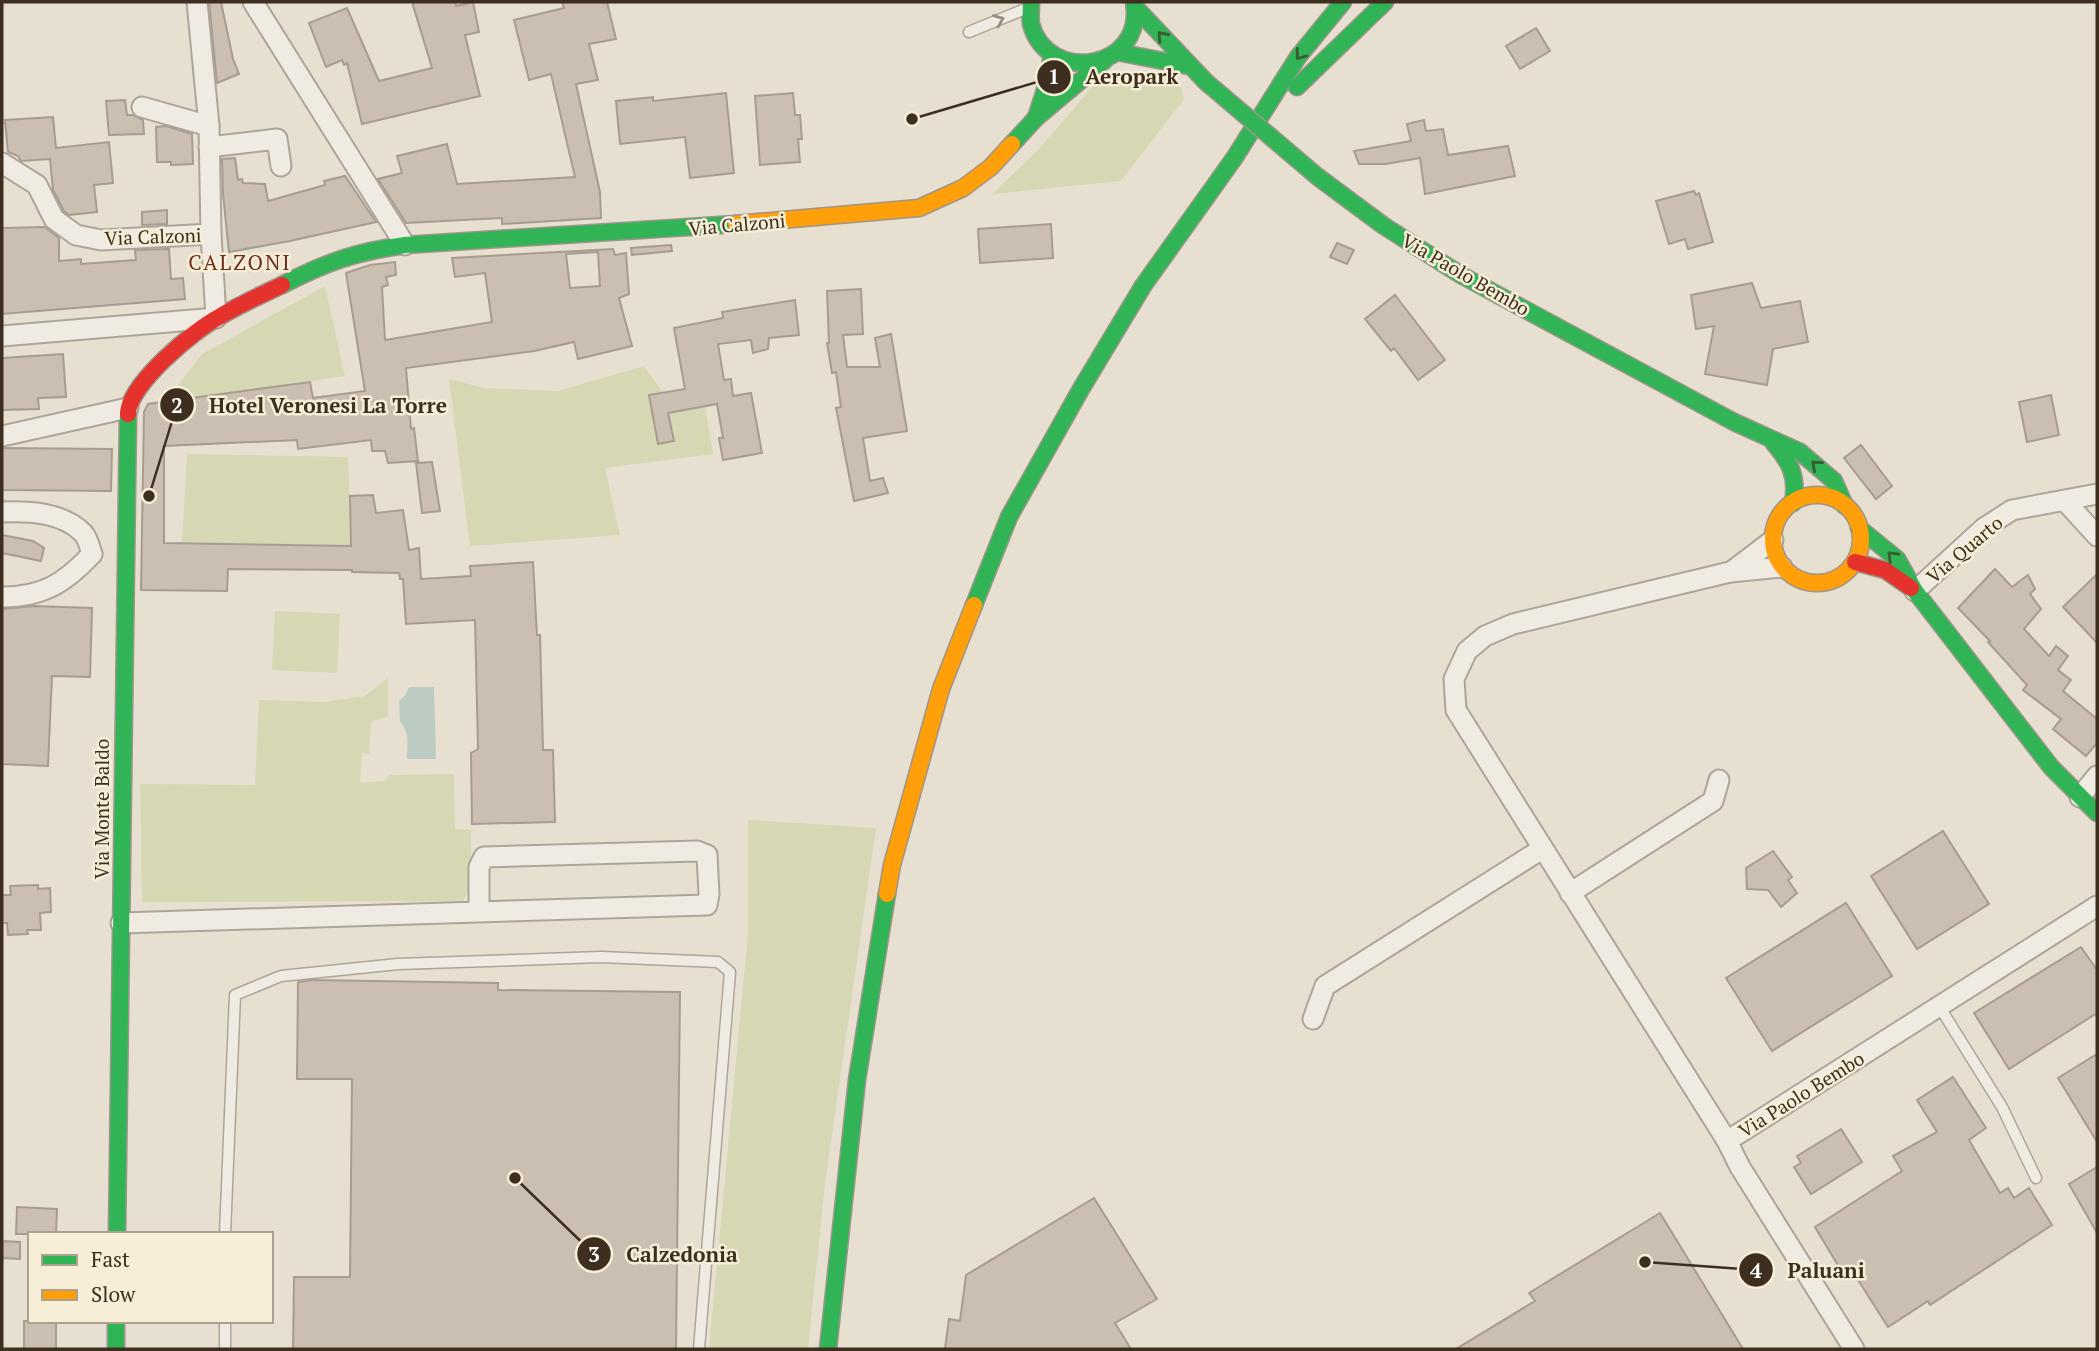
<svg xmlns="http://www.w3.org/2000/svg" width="2099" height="1351" font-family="'PT Serif',serif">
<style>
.green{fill:#d6d7b3}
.water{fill:#bcccc2}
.building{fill:#cbbfb2;stroke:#a89c90;stroke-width:2;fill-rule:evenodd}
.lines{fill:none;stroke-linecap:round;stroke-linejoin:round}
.lane-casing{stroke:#ada599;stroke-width:13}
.street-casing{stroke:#ada599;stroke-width:23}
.fast-casing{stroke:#9c958a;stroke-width:19}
.slow-casing{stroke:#9c958a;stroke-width:19}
.jam-casing{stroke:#9c958a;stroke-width:19}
.lane{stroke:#efebe3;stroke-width:10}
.street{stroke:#efebe3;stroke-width:19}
.fast{stroke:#30b455;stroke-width:16}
.slow{stroke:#ff9f0a;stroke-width:16}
.jam{stroke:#e5322d;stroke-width:16}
.fast-bridge-casing{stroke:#9c958a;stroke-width:19;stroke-linecap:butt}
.fast-bridge{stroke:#30b455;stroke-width:16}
.oneway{stroke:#968c82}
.oneway2{stroke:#385d33}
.labels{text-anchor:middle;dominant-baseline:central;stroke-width:5;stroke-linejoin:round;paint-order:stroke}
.street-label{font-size:19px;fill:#3d2e20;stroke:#f7eed8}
.neighbourhood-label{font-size:21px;letter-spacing:2px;fill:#6b2e1e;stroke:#f7eed8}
.leader{fill:none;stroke:#3d2e20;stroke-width:2.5}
.callout-dot{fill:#3d2e20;stroke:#f7eed8;stroke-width:2.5}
.mark-label{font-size:21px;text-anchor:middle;font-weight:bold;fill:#fff}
.callout-label{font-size:21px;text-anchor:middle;font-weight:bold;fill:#3d2e20;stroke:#f7eed8;stroke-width:5;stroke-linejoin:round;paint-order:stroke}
</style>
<rect width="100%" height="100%" fill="#e7e0d1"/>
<!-- green -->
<g class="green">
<path d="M1129,73L1156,74L1180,83L1184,99L1121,181L992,194L1038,150L1100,78Z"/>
<path d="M325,286L345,376L165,402L202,354Z"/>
<path d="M644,366L676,411L705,406L713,454L605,468L620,535L470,546L449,379L484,388L558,391Z"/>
<path d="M187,454L348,457L351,545L182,543Z"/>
<path d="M275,611L340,614L337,673L272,670Z"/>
<path d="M388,678V717L371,721L369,754L362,753L360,783L385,781L390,775L454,774L455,829L471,830V887L463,901L142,902L140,784L255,785L259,700L325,702L365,696Z"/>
<path d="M748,820L876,828L825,1184L808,1349H709L748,933Z"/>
</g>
<!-- water -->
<path class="water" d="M409,687H434L436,759H407C407,747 410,731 400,722L399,701L405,696Z"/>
<!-- building -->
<g class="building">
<path d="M209,2H221L233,59L239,74L217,83Z"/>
<path d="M412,2H455L456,6L473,2L479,32L465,35L480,96L362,124L347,63L344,65L342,60L326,67L309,23L347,8L379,81L432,68Z"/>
<path d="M562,2H607L616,39L589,44L598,80L576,84L600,192L601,218L502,224V218L406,223L378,179L402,173L397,156L447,144L457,184L575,177L551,74L529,80L514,20L564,8Z"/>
<path d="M1536,28L1550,51L1520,69L1506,46Z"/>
<path d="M726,93L734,173L690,178L685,137L620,144L616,101L653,97V101Z"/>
<path d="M793,93L795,115H800L802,139H798L800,162L760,165L755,96Z"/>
<path d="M125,100L127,115H133L143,120L144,134L109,135L106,101Z"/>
<path d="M53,117L56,148L109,142L113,183L94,185L97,212L69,215L64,211L53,190L50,159L21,161L18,156L8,152L5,120Z"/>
<path d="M1424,120L1426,131L1443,129L1448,155L1508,146L1515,176L1425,194L1420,158L1386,164H1359L1354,151L1411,141L1407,124Z"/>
<path d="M166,126L192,134L193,164L171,165V162H157L156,127Z"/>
<path d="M235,158L238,180L242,179L243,183L265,184L268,201L325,185L324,181L345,176L376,222L290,241L229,252L223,194L222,159Z"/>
<path d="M1694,191L1696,195L1699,193L1713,242L1688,249L1685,239L1669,244L1656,201Z"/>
<path d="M167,210V224L142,225V212Z"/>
<path d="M1051,224L1053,258L980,263L978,229Z"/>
<path d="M45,227L59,238V261L81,259V264L136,260L135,250L169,249L171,279L183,278L185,299L2,314V228Z"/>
<path d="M1337,243L1354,250L1347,264L1330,257Z"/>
<path d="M671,245L672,251L632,255L631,248Z"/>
<path d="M613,249L615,255L626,253L629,294L619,298L632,346L578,359L574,342L534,351L406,368L411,429L414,428L418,461L388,463L385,451H372L371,440L298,449L297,440L164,446V543L351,546L350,496L373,495L376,513L403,510L409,550L419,548L421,579L471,576L470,566L533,562L537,635H540L543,750H553L555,822L472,824L471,753L478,749L475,620L406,624L403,579H400L399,573L352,572V570L228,569L227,591L141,590L144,412L148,404L310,382L313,398L365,391L346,273L370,265L395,262L396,275L386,277L388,285L382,287L385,340L492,322L485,273L455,277L452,258ZM598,252L600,286L570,288L566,254Z"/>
<path d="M1752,283L1761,308L1800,301L1808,342L1773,349L1767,385L1705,374L1714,326L1696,329L1691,295Z"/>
<path d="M861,289L863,334L843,335L847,367H880L875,338L891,334L907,431L863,438L870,481L883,478L888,493L854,501L836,408L841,407L836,372L832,373L827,343H829L827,291Z"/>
<path d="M1395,295L1445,360L1418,380L1394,348L1391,351L1365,319Z"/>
<path d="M795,300L799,335L769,338L768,349L753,353L751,340L718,344L724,380L731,379L733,396L751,393L762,453L723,460L719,438H723L717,404L668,413L674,441L658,444L649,395L685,389L674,328L723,318L722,312Z"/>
<path d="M63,354L66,397L38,398L39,409L2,410V358Z"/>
<path d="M2051,395L2059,435L2027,442L2019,402Z"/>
<path d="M1861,445L1892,486L1876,499L1844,458Z"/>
<path d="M2,448L112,449L111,491L2,490Z"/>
<path d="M432,462L440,511L422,513L416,463Z"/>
<path d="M2,535L33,541L44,548L41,561L2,553Z"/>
<path d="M1995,569L2012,587L2028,575L2035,589L2030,594L2041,609L2024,629L2049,656L2056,646L2068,656L2058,670L2071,680L2063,691L2097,719V743L2086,756L2053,729L2061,719L2023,690L2027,685L1988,642L1990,641L1958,608Z"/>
<path d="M2097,574V643L2063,607Z"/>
<path d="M34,606L92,608L90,677L52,676L48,766L2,764V609Z"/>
<path d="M1943,831L1989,904L1917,949L1871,876Z"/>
<path d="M1773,851L1792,877L1788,880L1797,893L1781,907L1768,890L1747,889L1746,868Z"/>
<path d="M38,885V889L50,888L51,912L40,913L41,930H27L28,934L8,935L7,923H2V895H11L10,886Z"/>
<path d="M1846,903L1892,976L1772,1051L1726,978Z"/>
<path d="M2081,947L2097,970V1013L2009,1069L1974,1013Z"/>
<path d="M311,980L498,983V990L680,992L676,1349H293L294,1277H350L352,1079H297L298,982Z"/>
<path d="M2097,1054V1142L2058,1078Z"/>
<path d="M1953,1077L1986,1128L1969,1140L2000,1193L2008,1188L2014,1198L2029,1188L2052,1225L1930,1305L1928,1301L1888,1327L1853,1272L1845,1277L1815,1227L1902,1171L1893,1156L1937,1132L1917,1100Z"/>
<path d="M1841,1129L1862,1162L1811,1194L1794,1167L1801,1163L1797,1156Z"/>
<path d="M2097,1167V1233L2069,1184Z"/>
<path d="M1094,1198L1157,1299L1115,1323L1131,1349H945L949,1319L960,1321L966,1275Z"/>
<path d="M17,1207L57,1209L56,1234H16Z"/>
<path d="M1660,1213L1743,1349H1456L1535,1301L1529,1293Z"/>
<path d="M2,1241L20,1242V1259L2,1258Z"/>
<rect x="24" y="1321" width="32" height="28"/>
</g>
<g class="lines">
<!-- lane casing -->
<g class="lane-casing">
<g id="lane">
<path d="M969,32L1030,7"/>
<path d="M1939,1006L2002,1107L2036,1178"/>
<path d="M225,1234L235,995L281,976L398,964L601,957L718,962L730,972L699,1349"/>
<path d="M225,1349V1321"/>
</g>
</g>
<!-- street casing -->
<g class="street-casing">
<g id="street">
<path d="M253,2L405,245"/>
<path d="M142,107L209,126"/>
<path d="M209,147L277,139L281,166"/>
<path d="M2,163L37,185L54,219L76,235L101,240L211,234"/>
<path d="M2,336L216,318L211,234L209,126L197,2"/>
<path d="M2,436L128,408"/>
<path d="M2065,501L2097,536"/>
<path d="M2,512C29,511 62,512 83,533C88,538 90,548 92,554"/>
<path d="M1731,572L1773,540"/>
<path d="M1915,591L1984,528L2012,510L2097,494"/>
<path d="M2,597C43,597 65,583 92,554"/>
<path d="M2080,797L2097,776"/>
<path d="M1570,893L1713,801L1719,780"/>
<path d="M121,923L707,905L709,894L707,855L697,851L484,857L479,867V912"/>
<path d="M1313,1019L1325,986L1542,849"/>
<path d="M1727,1141L1456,710L1454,679L1467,651L1485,636L1513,624L1730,572L1782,567"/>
<path d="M1854,1349L1740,1167L1727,1141L2097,906"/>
</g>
</g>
<!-- fast casing -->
<g class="fast-casing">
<g id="fast">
<path d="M1031,2C1031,9 1030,17 1031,24C1048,86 1146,70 1134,2"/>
<path d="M1135,7L1206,82"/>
<path d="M1117,52L1189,66"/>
<path d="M1297,87L1385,2"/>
<path d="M1036,118L1047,84L1052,55"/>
<path d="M1012,144L1036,118L1105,60"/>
<path d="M1318,177L1384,226L1461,275L1734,422L1800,452L1834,481L1845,506"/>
<path d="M282,285C327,262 355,252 405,245L736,224"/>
<path d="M1773,442C1790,462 1798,476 1793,503"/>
<path d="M1859,528L1897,559L1915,591L2051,767L2097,813"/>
<path d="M974,605L1009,517L1081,389L1143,286L1235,157L1298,57L1343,2"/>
<path d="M117,1234L128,414"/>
<path d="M116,1321V1349"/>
<path d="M828,1349L857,1080L887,894"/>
</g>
</g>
<!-- slow casing -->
<g class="slow-casing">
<g id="slow">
<path d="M736,224L919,208L963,188L991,167L1012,144"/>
<circle cx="1817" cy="539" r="44"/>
<path d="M887,894L892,865L941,689L974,605"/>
</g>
</g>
<!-- jam casing -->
<g class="jam-casing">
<g id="jam">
<path d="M128,414C128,385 194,330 219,317C239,305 261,295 282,285"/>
<path d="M1855,562L1885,570L1911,588"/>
</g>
</g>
<!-- lane -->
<use href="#lane" class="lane"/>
<!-- street -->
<use href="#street" class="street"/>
<!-- fast -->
<use href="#fast" class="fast"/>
<!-- slow -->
<use href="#slow" class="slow"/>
<!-- jam -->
<use href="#jam" class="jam"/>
<!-- fast-bridge casing -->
<g class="fast-bridge-casing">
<path id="fast-bridge" d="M1206,82L1318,177"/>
</g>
<!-- fast-bridge -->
<use href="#fast-bridge" class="fast-bridge"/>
</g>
<!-- one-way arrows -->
<defs><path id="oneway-chevron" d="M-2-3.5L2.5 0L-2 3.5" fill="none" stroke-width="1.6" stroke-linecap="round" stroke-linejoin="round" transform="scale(1.75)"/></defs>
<use class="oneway" href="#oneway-chevron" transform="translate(999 20) rotate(-22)"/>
<g class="oneway2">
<use href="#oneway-chevron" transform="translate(1162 36) rotate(-132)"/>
<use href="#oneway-chevron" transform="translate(1300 55) rotate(127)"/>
<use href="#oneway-chevron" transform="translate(1816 465) rotate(-139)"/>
<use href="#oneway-chevron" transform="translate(1892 556) rotate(-135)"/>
</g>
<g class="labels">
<!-- street labels -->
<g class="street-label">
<text transform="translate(737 224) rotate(-5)">Via Calzoni</text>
<text transform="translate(153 236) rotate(-2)">Via Calzoni</text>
<text transform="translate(1466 274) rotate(30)">Via Paolo Bembo</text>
<text transform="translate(1964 549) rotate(-40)">Via Quarto</text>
<text transform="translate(101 809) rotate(-90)">Via Monte Baldo</text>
<text transform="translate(1801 1094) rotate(-32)">Via Paolo Bembo</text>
</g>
<!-- neighbourhood labels -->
<g class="neighbourhood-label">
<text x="240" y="262">CALZONI</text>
</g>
</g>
<!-- callouts -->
<path class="leader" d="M912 119L1054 77M149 496L177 405M515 1178L594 1254M1645 1262L1756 1270"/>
<g class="callout-dot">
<circle cx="912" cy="119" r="7"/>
<circle cx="149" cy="496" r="7"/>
<circle cx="515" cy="1178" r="7"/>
<circle cx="1645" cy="1262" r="7"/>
<circle cx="1054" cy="77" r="18"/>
<circle cx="177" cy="405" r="18"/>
<circle cx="594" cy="1254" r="18"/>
<circle cx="1756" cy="1270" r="18"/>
</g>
<g class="mark-label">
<text x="1054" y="84">1</text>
<text x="177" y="413">2</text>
<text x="594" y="1262">3</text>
<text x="1756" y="1278">4</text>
</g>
<g class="callout-label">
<text x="1132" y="84">Aeropark</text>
<text x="328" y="413">Hotel Veronesi La Torre</text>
<text x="682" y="1262">Calzedonia</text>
<text x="1826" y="1278">Paluani</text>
</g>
<!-- border -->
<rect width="2099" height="1351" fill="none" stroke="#3d2e20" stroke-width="7"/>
<!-- legend -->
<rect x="28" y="1232" width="245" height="91" fill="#f7eed8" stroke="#ada18e" stroke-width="2"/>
<rect x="42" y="1255" width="35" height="10" fill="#30b455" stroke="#ada18e" stroke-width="2"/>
<text x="91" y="1267" font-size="21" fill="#3d2e20">Fast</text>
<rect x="42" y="1290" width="35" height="10" fill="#ff9f0a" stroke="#ada18e" stroke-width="2"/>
<text x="91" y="1302" font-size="21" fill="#3d2e20">Slow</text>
</svg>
